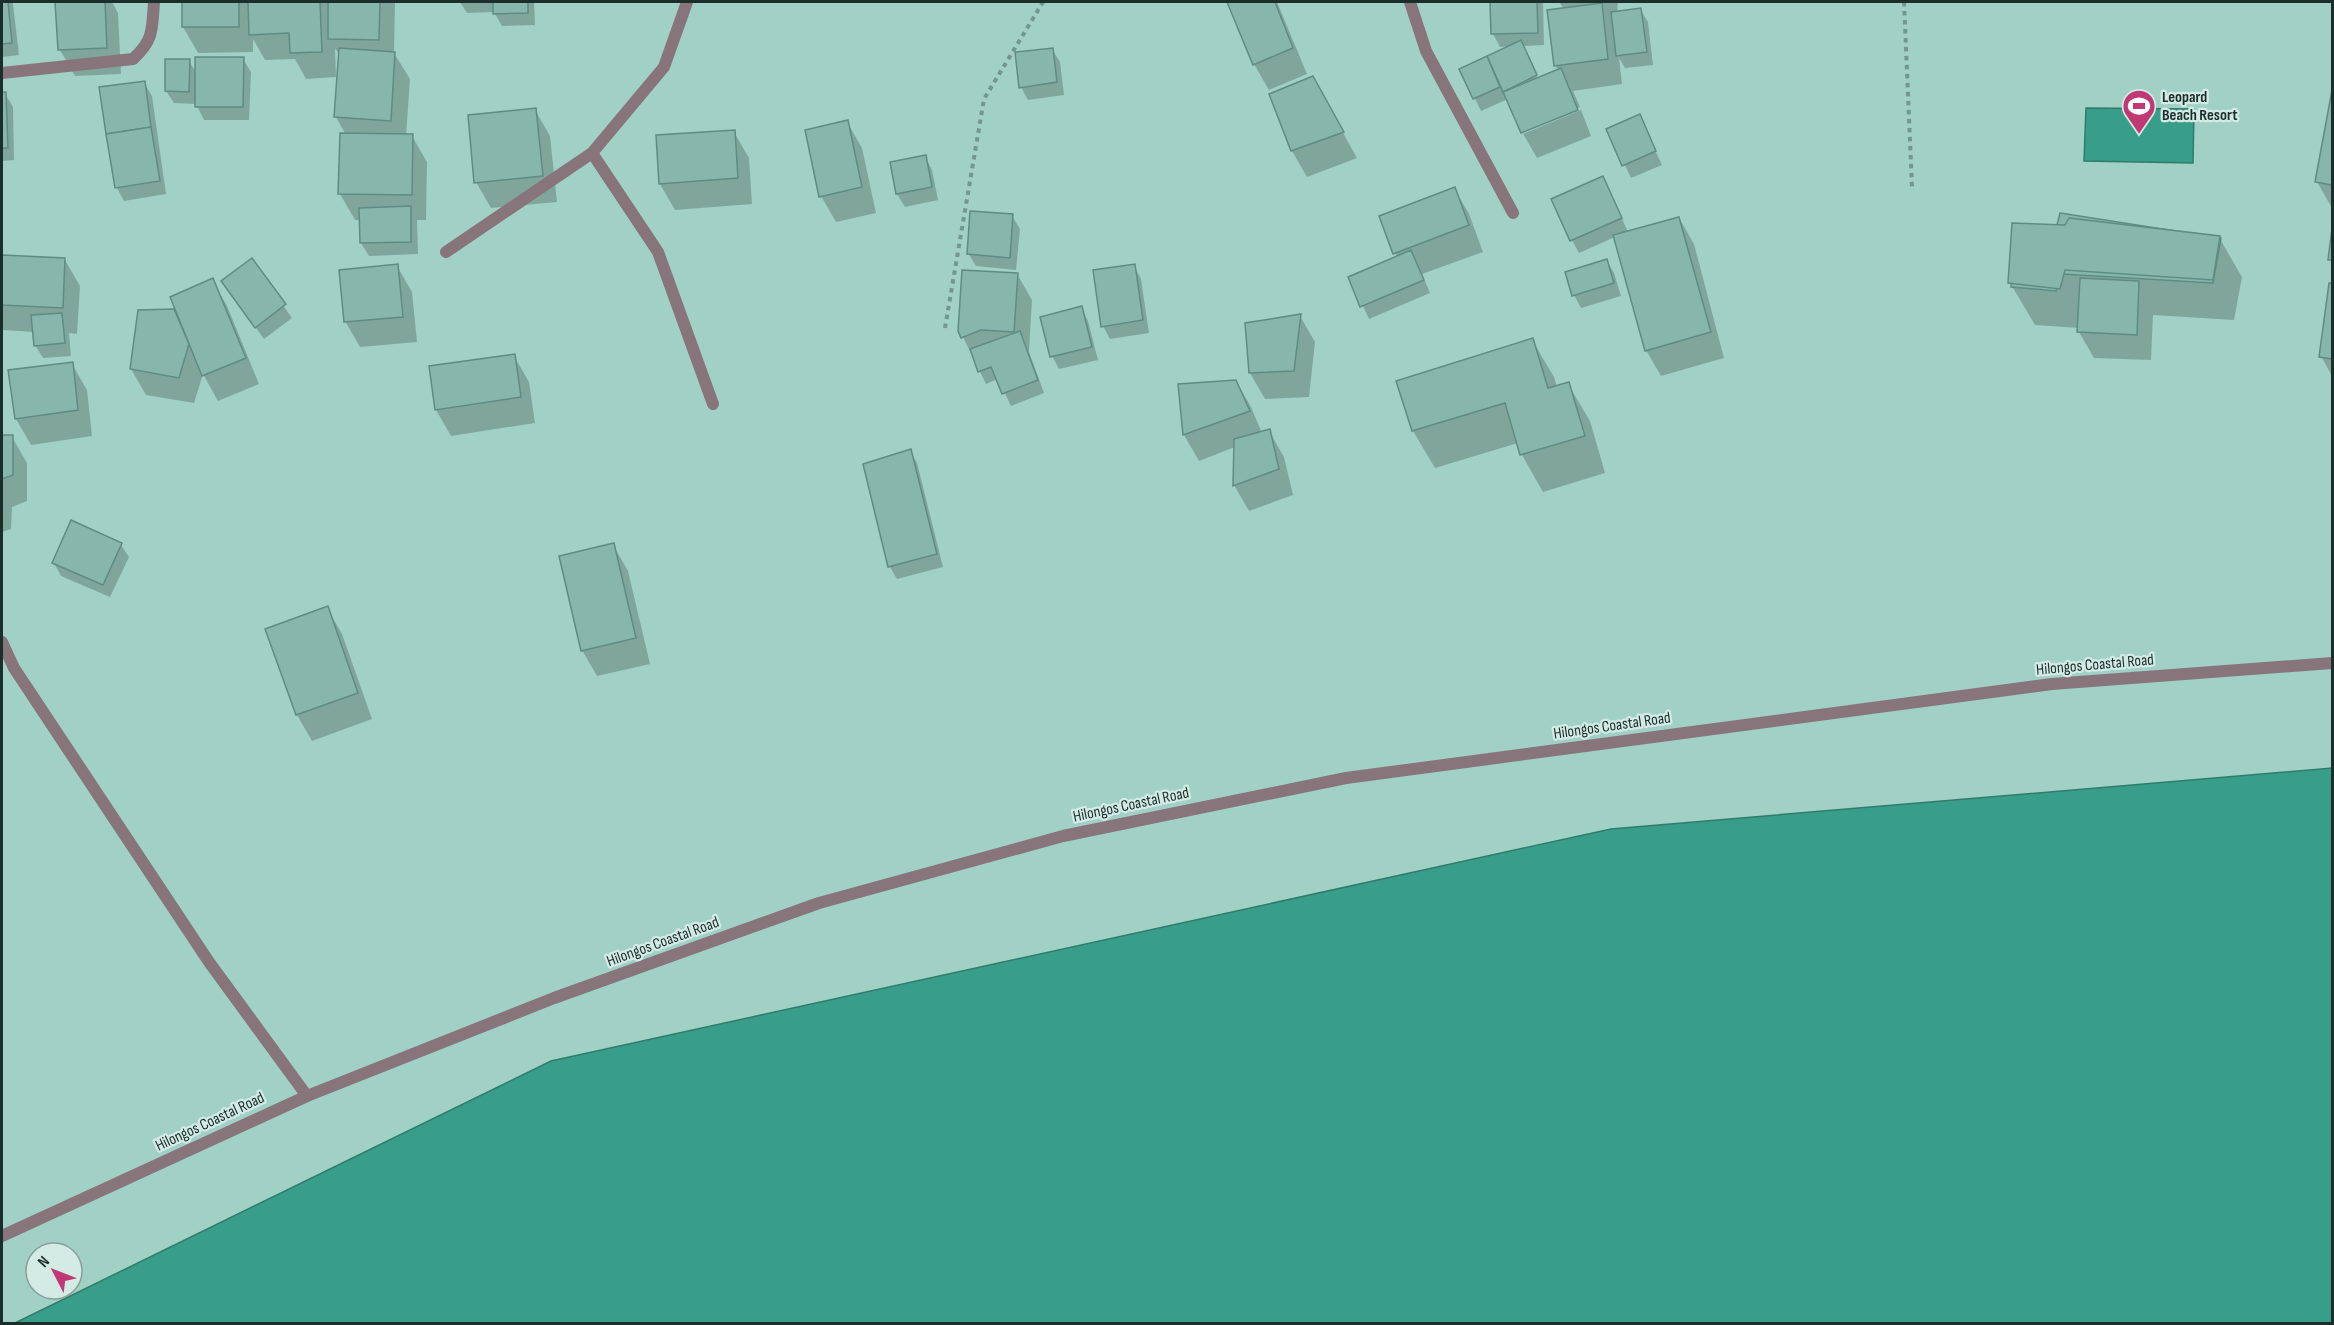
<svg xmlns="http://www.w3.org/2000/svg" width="2334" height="1325" font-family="'Sofia Sans Condensed',sans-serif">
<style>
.water{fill:#389e8a;stroke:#2f7c6d;stroke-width:1.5}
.shadow{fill:#0003}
.building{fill:#87b6aa;stroke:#5f8c81;stroke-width:1.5}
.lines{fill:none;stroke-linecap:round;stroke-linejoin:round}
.path{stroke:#72978e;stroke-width:4;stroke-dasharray:4.5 4.5;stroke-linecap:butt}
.minor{stroke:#87757b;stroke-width:12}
.tertiary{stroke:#87757b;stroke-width:12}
.labels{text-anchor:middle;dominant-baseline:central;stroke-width:4.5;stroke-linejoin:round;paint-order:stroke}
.poi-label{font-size:16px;font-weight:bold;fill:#1b2e2a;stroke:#d4ebe5;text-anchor:start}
.street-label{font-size:16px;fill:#1b2e2a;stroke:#d4ebe5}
</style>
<rect width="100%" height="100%" fill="#a1d0c4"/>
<!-- water -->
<g class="water">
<path d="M2086,108L2194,109L2193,163L2084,161Z"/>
<path d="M2332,768V1323H15L551,1061L1611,829Z"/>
</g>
<!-- shadow -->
<g class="shadow">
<path d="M2,2H12L13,4L19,55L2,57Z"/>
<path d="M57,2H112L118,13L121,74L75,76L60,50Z"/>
<path d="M183,2H395L394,53L410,79L406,136H412L427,162L426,220H417L418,254L369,256L361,243V220H355L340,194L346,135L336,117L340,56L335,48L336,77L306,79L295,59L265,60L253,39V52L198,53L183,27Z"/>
<path d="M460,2H534L535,25L502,26L494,12L467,13Z"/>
<path d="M1228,2H1277L1307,74L1269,90L1254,64Z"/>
<path d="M1492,2H1543L1544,45L1522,46L1538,79L1558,70L1555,65L1564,9L1559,2H1618L1617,13L1640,9L1648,22L1653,65L1625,68L1619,58L1622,84L1573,91L1580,107L1523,131V134L1581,110L1591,136L1537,158L1522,132L1508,99L1481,111L1461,70L1511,46L1500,47L1493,34Z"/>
<path d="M1052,49L1060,62L1064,95L1028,100L1021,87Z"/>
<path d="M243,59L251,72L249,120H204L196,104L174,103L166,91L189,61L197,74Z"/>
<path d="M144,83L152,96L166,194L124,201L117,188L100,88Z"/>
<path d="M2,94H5L13,107L14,160L2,161Z"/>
<path d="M1271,95L1327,104L1357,158L1307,177L1292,151Z"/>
<path d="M2332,98V208L2317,182Z"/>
<path d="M535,110L550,136L557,202L491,208L476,182Z"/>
<path d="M1639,116L1662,165L1631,178L1608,129Z"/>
<path d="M847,122L862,148L876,213L836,222L821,196Z"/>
<path d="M734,132L749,158L752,204L675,210L660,184Z"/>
<path d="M925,157L932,170L938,200L905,207L897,194Z"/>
<path d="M1454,188L1469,214L1483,252L1422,274L1430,293L1369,319L1350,278L1397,257L1395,253Z"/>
<path d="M1609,190L1628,232L1679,218L1694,244L1724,358L1661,376L1646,350L1615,237L1579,253L1572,240Z"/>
<path d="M1012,216L1020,229L1016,270L976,266L968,253Z"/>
<path d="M2220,239L2242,277L2234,320L2153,315L2151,360L2094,358L2079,332V328L2035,325L2010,283Z"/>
<path d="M2,257L65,260L80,286L77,334L69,333L71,356L43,358L35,345L34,332L2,330Z"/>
<path d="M251,260L292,318L264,339L223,282Z"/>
<path d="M1607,261L1614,273L1621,296L1581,308L1574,295Z"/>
<path d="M397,266L412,292L417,342L360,347L345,321Z"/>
<path d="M1134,266L1141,279L1149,333L1110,339L1103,326Z"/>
<path d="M1017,274L1032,300L1029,352L1044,393L1011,406L998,379L986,384L960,331Z"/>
<path d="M212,280L227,306L259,384L218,401L203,374L194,403L146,395L131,369L139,312L176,310Z"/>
<path d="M2331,284H2332V376L2321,356Z"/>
<path d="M1081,308L1088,321L1098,360L1059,369L1052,356Z"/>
<path d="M1300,316L1315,342L1309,397L1265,399L1250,373Z"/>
<path d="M1532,340L1554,377L1557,387L1568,384L1590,421L1605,473L1543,492L1522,455L1518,443L1435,468L1413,431L1398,382Z"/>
<path d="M514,356L529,382L535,423L451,436L436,410Z"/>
<path d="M72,364L87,390L92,436L31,445L16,419Z"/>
<path d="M1236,381L1251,407L1262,433L1269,431L1284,457L1293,495L1249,511L1234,485L1235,447L1199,461L1184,435L1179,385Z"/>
<path d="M2,437H12L27,463V501L12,507L11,529L2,532Z"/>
<path d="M910,451L917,463L943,567L897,579L890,567Z"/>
<path d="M72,522L121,545L129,557L110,597L61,576L54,563Z"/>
<path d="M613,545L628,571L650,664L597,676L582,650Z"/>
<path d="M327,608L342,634L372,719L312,741L297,715L267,630Z"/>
</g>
<!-- building -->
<g class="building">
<path d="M2,2H8L12,43L2,44Z"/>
<path d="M55,2H105L107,48L58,50Z"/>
<rect x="182" y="2" width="57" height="25"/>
<path d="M248,2H320L322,52L290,53L289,33L249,35Z"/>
<path d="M328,2H380L379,40L328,39Z"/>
<path d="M493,2H528V13L493,14Z"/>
<path d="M1227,2H1275L1293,48L1253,65Z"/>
<path d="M1490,2H1537L1538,33L1491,34Z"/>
<path d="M1602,3L1608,59L1554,66L1547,10Z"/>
<path d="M1641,8L1647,52L1616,56L1611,12Z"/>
<path d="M1521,40L1537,75L1503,92L1487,56Z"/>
<path d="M339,48L395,52L391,121L334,117Z"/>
<path d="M1053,48L1057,82L1019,88L1015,52Z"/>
<path d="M1487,56L1500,87L1473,99L1459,69Z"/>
<path d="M195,57H244L243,107H195Z"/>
<path d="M165,59H190L189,92L165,91Z"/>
<path d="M1561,68L1578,110L1521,133L1503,92Z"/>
<path d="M1313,76L1344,132L1291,151L1269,94Z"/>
<path d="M145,81L151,127L106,134L99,87Z"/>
<path d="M2332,90V185L2315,182Z"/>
<path d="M2,92H6L8,148H2Z"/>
<path d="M536,108L543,176L474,183L468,115Z"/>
<path d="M1640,114L1656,151L1622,166L1606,129Z"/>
<path d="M848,120L862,187L819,197L805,130Z"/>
<path d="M151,127L160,181L115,188L106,134Z"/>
<path d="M735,130L738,178L659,184L656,135Z"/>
<path d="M340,133L413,134L412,195L338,194Z"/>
<path d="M926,155L932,187L896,194L890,162Z"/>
<path d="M1603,176L1622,218L1570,241L1551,199Z"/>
<path d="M1455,187L1469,225L1393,254L1379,216Z"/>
<path d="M411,206V242L360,243L359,208Z"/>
<path d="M970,211L1013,214L1010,258L967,254Z"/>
<path d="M2060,213L2221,238L2213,283L2062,274L2056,291L2011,287L2019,227L2055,233Z"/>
<path d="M1679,217L1711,332L1645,351L1613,235Z"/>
<path d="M2069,218L2220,236L2213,280L2065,270L2060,289L2008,283L2012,223L2065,225Z"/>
<path d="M2332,228V260H2328Z"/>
<path d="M1411,250L1424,280L1360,307L1348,277Z"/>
<path d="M2,255L65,258L63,308L2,305Z"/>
<path d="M252,258L286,304L255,328L221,281Z"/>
<path d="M1607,259L1614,283L1572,296L1565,272Z"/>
<path d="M398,264L403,317L344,322L339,270Z"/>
<path d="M1135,264L1143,320L1101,327L1093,270Z"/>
<path d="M962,270L1018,273L1014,332L981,330L961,338L958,331Z"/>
<path d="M213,278L246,358L202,376L170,297Z"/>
<path d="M2080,278L2139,281L2137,335L2077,332Z"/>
<path d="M2329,283H2332V359L2319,357Z"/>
<path d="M1082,306L1092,347L1050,357L1040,317Z"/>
<path d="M174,309L189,344L179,378L130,369L138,310Z"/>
<path d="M62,313L65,343L34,346L31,315Z"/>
<path d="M1301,314L1294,371L1249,373L1245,323Z"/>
<path d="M1020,331L1038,380L1002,394L991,367L978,372L970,349Z"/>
<path d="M1533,338L1548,388L1569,382L1585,436L1520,455L1505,403L1412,431L1396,381Z"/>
<path d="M515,354L521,397L435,410L429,366Z"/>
<path d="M73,362L78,410L15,419L8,370Z"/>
<path d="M1236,380L1250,411L1183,435L1178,384Z"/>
<path d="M1270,429L1279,469L1233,486L1234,439Z"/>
<path d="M2,435H13V475L2,479Z"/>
<path d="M911,449L937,554L888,567L863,464Z"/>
<path d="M71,520L122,543L103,585L52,563Z"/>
<path d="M614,543L636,638L581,651L559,556Z"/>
<path d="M328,606L358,693L296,715L265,629Z"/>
</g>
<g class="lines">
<!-- path -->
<g class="path">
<path d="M1904,2L1912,187"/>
<path d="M945,328L984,99L1043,2"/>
</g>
<!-- minor -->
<g class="minor">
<path d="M1410,2L1426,51L1513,213"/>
<path d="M2,73L133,59C154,40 152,29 154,2"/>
<path d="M592,153L658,252L713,404"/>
<path d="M446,252L592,153L664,67L687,2"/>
<path d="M2,642L14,668L209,962L307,1096"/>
</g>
<!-- tertiary -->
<path class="tertiary" d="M2,1236L307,1096L554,998L819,903L1063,836L1346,778L2052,684L2332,663"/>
</g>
<!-- icons -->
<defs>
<g id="stadium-pin" transform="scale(1.725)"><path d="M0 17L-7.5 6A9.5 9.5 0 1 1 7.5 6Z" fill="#c03874" stroke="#d4ebe5"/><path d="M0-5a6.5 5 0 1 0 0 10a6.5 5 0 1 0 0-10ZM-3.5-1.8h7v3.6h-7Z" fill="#fff"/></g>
</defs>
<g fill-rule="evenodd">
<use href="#stadium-pin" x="2139" y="106"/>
</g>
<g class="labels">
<!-- poi labels -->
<g class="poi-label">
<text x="2162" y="97">Leopard<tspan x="2162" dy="18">Beach Resort</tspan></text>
</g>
<!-- street labels -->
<g class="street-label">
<text transform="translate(2095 665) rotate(-5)">Hilongos Coastal Road</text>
<text transform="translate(1612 726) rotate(-8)">Hilongos Coastal Road</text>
<text transform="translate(1131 805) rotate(-12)">Hilongos Coastal Road</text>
<text transform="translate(663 942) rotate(-20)">Hilongos Coastal Road</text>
<text transform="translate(210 1122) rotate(-25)">Hilongos Coastal Road</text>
</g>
</g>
<!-- border -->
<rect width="2334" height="1325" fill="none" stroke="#1b2e2a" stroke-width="6"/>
<!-- north arrow -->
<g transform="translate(54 1271) rotate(312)"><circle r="28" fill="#d4ebe5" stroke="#8a9f9a" stroke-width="1.5"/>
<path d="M0-4.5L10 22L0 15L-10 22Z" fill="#c03874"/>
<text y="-9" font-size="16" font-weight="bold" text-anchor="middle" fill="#1b2e2a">N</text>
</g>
</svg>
